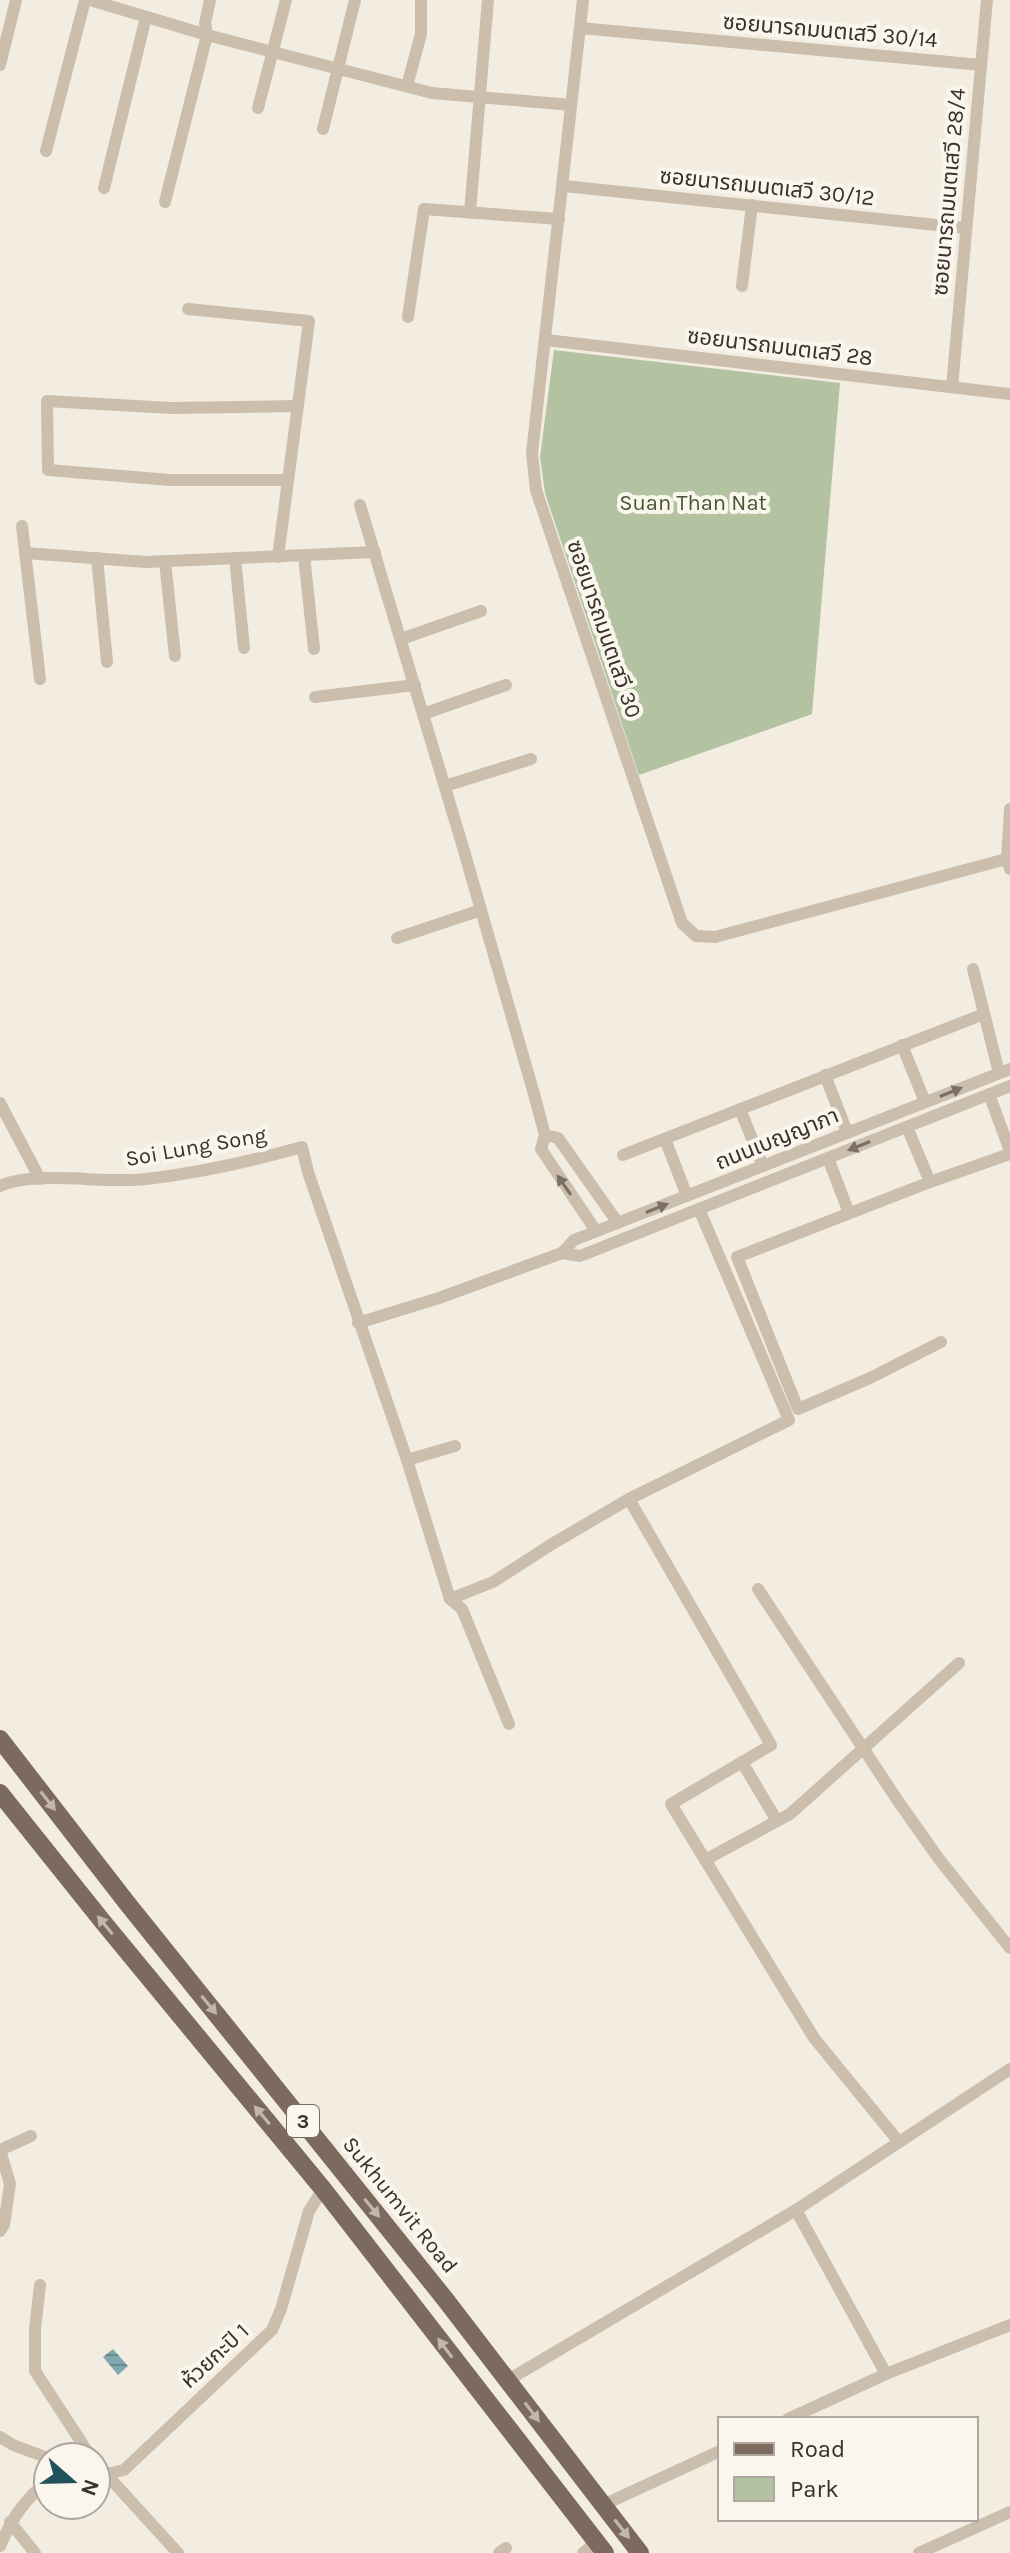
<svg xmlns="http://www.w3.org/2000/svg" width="1010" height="2553" font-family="Karla,'Noto Sans Thai',sans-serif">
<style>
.green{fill:#b3c2a1}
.water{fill:url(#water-rules)}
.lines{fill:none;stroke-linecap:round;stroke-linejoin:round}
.street{stroke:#cbbead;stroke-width:12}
.primary{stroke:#7b6a5d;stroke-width:18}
.oneway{fill:#7b7066}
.oneway2{fill:#c1b7ad}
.labels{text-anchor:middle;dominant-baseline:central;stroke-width:8;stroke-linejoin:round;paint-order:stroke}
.shield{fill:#faf6ee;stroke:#746c66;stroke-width:2}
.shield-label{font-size:20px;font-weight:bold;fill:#3a312b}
.street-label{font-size:22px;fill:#3a312b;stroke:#faf6ee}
.park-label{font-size:22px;fill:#45572f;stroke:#faf6ee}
</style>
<defs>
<pattern id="water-rules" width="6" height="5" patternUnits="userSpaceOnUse" patternTransform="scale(2)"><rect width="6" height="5" fill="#80a9af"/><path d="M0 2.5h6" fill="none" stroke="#6a8a8f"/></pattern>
</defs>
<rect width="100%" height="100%" fill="#f3ece1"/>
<!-- green -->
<path class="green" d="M554,350L840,383L812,714L639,775L545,493L540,457Z"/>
<!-- water -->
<path class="water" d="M113,2349L128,2366L118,2375L103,2357Z"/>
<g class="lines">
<!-- street -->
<g class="street">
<path d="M90,0L207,35L432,93L571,105"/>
<path d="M583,0L532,453L536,490L682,923L696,936L715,937L1010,858"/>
<path d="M580,28L981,65"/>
<path d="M0,65L16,0"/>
<path d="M407,86L421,34V0"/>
<path d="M258,108L286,0"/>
<path d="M323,129L355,0"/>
<path d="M46,151L85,0"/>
<path d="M564,186L965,228"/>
<path d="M104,188L146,17"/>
<path d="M165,202L207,35L205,23L210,0"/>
<path d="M470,212L488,0"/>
<path d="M742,286L752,205"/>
<path d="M188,309L309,321L278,557"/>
<path d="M408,317L424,209L559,219"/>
<path d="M546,340L1010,394"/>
<path d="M952,387L987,0"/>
<path d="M288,480H170L48,470L47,401L171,408L298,406"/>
<path d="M360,505L462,844L534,1094L545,1135L541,1149L596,1231"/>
<path d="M22,526L40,679"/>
<path d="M25,553L146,562L375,552"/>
<path d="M304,556L314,649"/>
<path d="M97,558L107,662"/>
<path d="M235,558L244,648"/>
<path d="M165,561L175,656"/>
<path d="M401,639L481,611"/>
<path d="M315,697L415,685"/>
<path d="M423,714L506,685"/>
<path d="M445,786L531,759"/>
<path d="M1010,809L1007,858L1010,869"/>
<path d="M397,938L481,910"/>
<path d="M973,969L999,1073"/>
<path d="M902,1045L925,1102"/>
<path d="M825,1075L847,1132"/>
<path d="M989,1094L1010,1151"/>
<path d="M0,1103L40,1179"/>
<path d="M740,1109L763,1166"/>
<path d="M907,1127L930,1182"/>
<path d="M545,1135L558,1138L618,1223"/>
<path d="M665,1139L687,1196"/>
<path d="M623,1155L984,1014"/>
<path d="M828,1158L849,1213"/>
<path d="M0,1186C36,1170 105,1184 146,1179C199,1173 252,1161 302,1147L308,1172L407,1460L450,1599L462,1609L509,1724"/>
<path d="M562,1253L580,1256L1010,1086"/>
<path d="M358,1323L439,1298L562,1253L574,1240L1010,1069"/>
<path d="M941,1342L870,1378L798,1409L737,1257L930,1182L1010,1154"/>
<path d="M407,1460L455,1446"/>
<path d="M629,1499L771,1745L671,1804L814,2038L899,2142"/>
<path d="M758,1589L898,1801L939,1859L1010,1948"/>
<path d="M450,1599L493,1582L552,1544L629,1499L789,1420L699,1209"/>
<path d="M742,1762L777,1821"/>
<path d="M705,1860L790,1814L959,1663"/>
<path d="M0,2150L10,2184L4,2225L0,2231"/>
<path d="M0,2150L31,2136"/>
<path d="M796,2210L886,2374"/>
<path d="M40,2285L35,2329V2371L91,2457"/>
<path d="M508,2380L796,2210L1010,2069"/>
<path d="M788,2419L886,2374L1010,2325"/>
<path d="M0,2437L13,2445L48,2458"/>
<path d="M106,2474L124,2470L272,2330L281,2309L309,2211L323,2189"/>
<path d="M106,2474L178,2553"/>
<path d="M603,2505L720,2451"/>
<path d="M10,2522L35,2553"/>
<path d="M0,2546C13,2516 24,2501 48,2480"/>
<path d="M499,2553L506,2548"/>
<path d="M583,2553L596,2542"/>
<path d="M919,2553L1010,2512"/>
</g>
<!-- primary -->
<g class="primary">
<path d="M0,1739L127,1903L445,2299L640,2553"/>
<path d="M0,1793L103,1922L323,2189L605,2553"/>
</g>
</g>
<!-- one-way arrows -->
<defs><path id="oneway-solid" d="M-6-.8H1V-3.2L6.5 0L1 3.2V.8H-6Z" transform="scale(2)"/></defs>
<g class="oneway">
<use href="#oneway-solid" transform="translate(951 1092) rotate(-22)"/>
<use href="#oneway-solid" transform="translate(859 1146) rotate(158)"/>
<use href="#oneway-solid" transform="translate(564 1185) rotate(-125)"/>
<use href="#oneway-solid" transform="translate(657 1208) rotate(-22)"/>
</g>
<g class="oneway2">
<use href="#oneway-solid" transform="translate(48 1801) rotate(52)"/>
<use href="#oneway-solid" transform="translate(105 1925) rotate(-129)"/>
<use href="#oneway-solid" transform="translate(209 2005) rotate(51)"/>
<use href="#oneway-solid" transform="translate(262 2115) rotate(-130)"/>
<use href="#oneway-solid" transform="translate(372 2208) rotate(51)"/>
<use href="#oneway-solid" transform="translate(445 2348) rotate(-127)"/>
<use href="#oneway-solid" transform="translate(532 2412) rotate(53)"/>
<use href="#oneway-solid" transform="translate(622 2529) rotate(52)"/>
</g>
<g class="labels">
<!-- shield labels -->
<rect class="shield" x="287" y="2105" width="32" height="32" rx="6"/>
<g class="shield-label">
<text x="303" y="2121">3</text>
</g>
<!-- street labels -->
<g class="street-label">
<text transform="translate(830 31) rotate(5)">ซอยนารถมนตเสวี 30/14</text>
<text transform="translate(767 187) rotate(6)">ซอยนารถมนตเสวี 30/12</text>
<text transform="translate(949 192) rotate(-85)">ซอยนารถมนตเสวี 28/4</text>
<text transform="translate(780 347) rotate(7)">ซอยนารถมนตเสวี 28</text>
<text transform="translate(604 629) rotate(71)">ซอยนารถมนตเสวี 30</text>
<text transform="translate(777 1139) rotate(-22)">ถนนเบญญาภา</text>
<text transform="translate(196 1147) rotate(-10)">Soi Lung Song</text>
<text transform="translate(400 2205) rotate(51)">Sukhumvit Road</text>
<text transform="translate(215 2356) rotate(-43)">ห้วยกะปิ 1</text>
</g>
<!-- park labels -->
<g class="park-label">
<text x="693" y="503">Suan Than Nat</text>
</g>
</g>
<!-- legend -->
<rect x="718" y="2417" width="260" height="104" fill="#faf6ee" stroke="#ada7a0" stroke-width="2"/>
<rect x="734" y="2443" width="40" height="12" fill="#7b6a5d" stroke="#ada7a0" stroke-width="2"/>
<text x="790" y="2457" font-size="24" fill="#3a312b">Road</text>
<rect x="734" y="2477" width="40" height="24" fill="#b3c2a1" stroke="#ada7a0" stroke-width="2"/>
<text x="790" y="2497" font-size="24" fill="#3a312b">Park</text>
<!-- north arrow -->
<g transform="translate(72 2481) rotate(110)"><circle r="38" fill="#faf6ee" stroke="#ada7a0" stroke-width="2"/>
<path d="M0-6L14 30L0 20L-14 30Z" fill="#21515b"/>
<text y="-12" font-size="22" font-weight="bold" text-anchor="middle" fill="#3a312b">N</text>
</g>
</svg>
